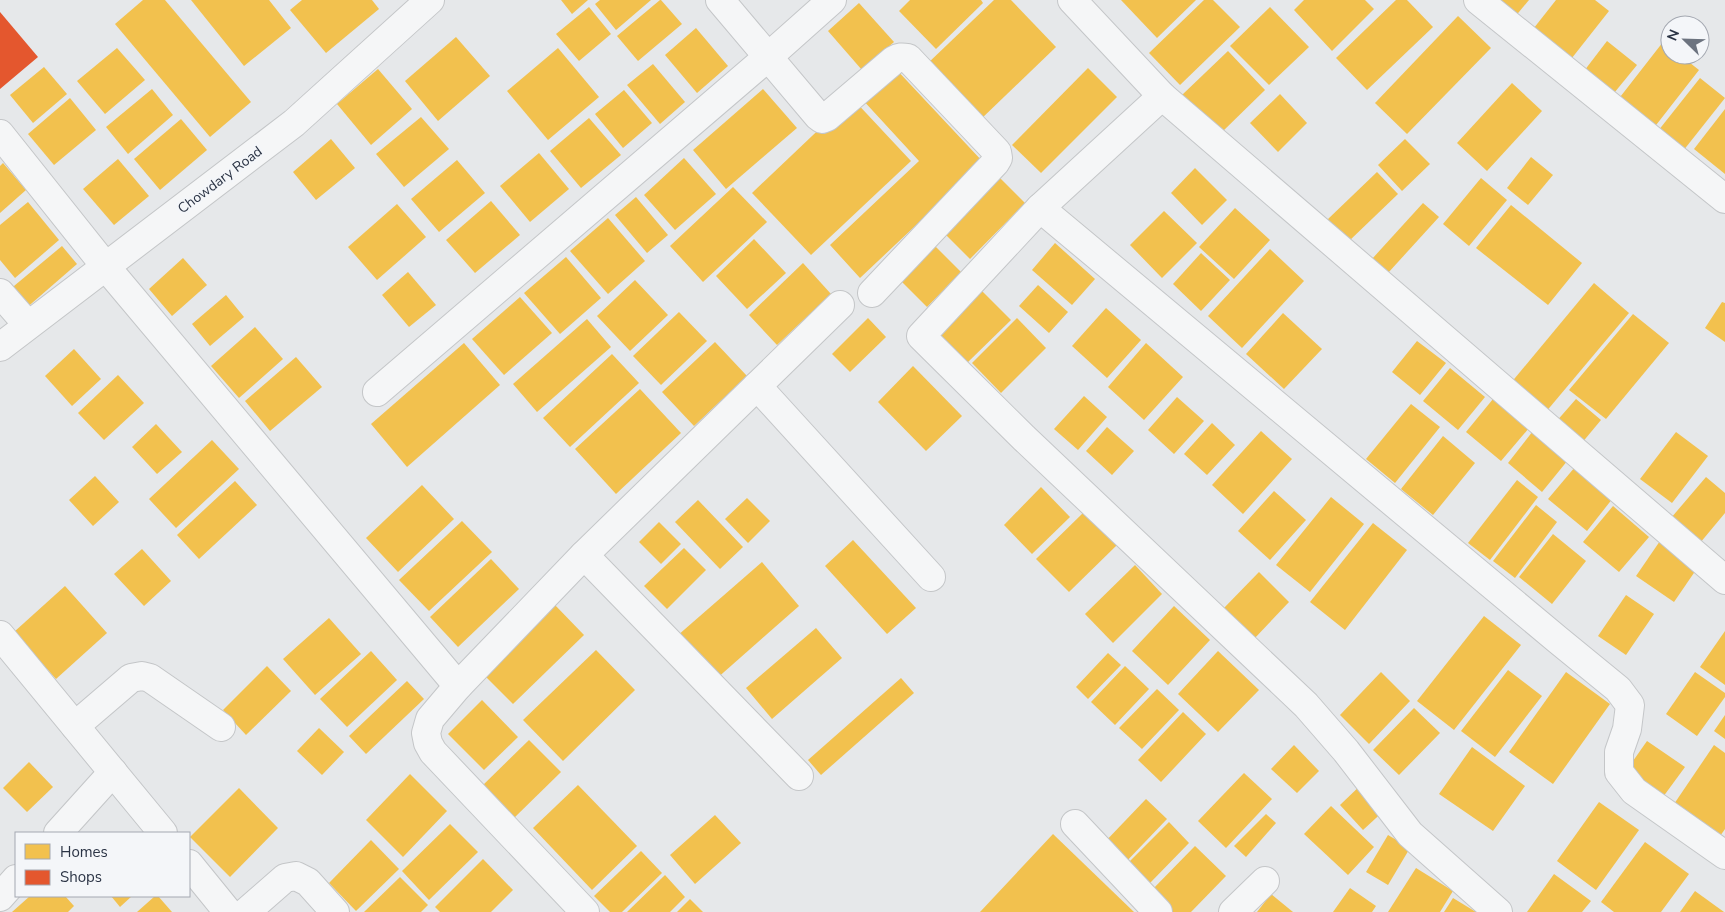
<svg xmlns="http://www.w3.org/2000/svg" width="1725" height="912" font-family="'Nunito Sans',sans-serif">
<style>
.homes{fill:#f2c14e}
.shops{fill:#e4572e}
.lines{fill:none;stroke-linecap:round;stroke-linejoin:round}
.minor-casing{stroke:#c4c6c8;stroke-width:30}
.minor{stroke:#f5f6f7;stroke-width:28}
.labels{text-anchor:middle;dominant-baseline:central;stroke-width:5;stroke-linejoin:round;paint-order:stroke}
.street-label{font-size:14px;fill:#2b3445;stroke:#f4f6f9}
</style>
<rect width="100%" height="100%" fill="#e6e8ea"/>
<!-- homes -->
<g class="homes">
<path d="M143,0H165L251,102L210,137L115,24Z"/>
<path d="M191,0H269L291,28L244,66Z"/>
<path d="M302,0H372L379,9L326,53L290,10Z"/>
<path d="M561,0H588L572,14Z"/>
<path d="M600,0H651L616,30L595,4Z"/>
<path d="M660,0H661L682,24L638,61L617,36Z"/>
<path d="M910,0H981L983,3L936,49L899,11Z"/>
<path d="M994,0H1011L1056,47L979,121L926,65Z"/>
<path d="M1121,0H1196L1157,38Z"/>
<path d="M1204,0H1213L1240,27L1180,85L1149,53Z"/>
<path d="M1304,0H1365L1374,9L1332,51L1294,10Z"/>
<path d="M1396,0H1407L1433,27L1367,90L1336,58Z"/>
<path d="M1494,0H1529L1514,18Z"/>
<path d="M1556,0H1595L1609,11L1568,63L1530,33Z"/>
<path d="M859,3L894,42L862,70L828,31Z"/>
<path d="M589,7L611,34L579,61L556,34Z"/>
<path d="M1270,7L1309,47L1269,85L1230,46Z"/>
<path d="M1458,16L1491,48L1407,134L1375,103Z"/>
<path d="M696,28L728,66L697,93L665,55Z"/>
<path d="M456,37L490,76L438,121L405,81Z"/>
<path d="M1607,41L1637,65L1610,98L1581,75Z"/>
<path d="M1663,42L1670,47V55H1680L1699,70L1653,129L1617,101Z"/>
<path d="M117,48L145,80L105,114L77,81Z"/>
<path d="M558,48L599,97L548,140L507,91Z"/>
<path d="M1228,51L1265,90L1220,134L1182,95Z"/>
<path d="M653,64L685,102L660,124L627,85Z"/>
<path d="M44,67L67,94L33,123L10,95Z"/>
<path d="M894,67L983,162L860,278L830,245L919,161L861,98Z"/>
<path d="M1088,68L1117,97L1041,173L1012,145Z"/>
<path d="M378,69L412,109L371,145L337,104Z"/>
<path d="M1700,78L1725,98L1683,151L1658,131Z"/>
<path d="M1512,83L1542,111L1487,171L1457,143Z"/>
<path d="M152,89L173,115L128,154L106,127Z"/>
<path d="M763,89L797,128L726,189L693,150Z"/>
<path d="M624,90L652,123L623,148L595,114Z"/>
<path d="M1280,94L1307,123L1278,152L1250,123Z"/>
<path d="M70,98L96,130L54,165L28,134Z"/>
<path d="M852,98L911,161L811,255L752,193Z"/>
<path d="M1725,109V174L1694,149Z"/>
<path d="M421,117L449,149L404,187L376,154Z"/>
<path d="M589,118L621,155L581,188L550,151Z"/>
<path d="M181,119L207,150L160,190L134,159Z"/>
<path d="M331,139L355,168L316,200L293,172Z"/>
<path d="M1405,139L1430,164L1402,191L1378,165Z"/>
<path d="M539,153L569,189L530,222L500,186Z"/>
<path d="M1531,157L1553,175L1528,205L1507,188Z"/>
<path d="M684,158L716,194L675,230L644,195Z"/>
<path d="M118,159L149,196L114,225L83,189Z"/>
<path d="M457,160L485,193L439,232L411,199Z"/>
<path d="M3,163L26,190L0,213V166Z"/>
<path d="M1195,168L1227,200L1202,225L1171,193Z"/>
<path d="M1377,172L1398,194L1348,242L1327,220Z"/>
<path d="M995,173L1025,203L970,259L939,228Z"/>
<path d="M1481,178L1507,200L1469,246L1443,224Z"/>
<path d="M733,187L767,222L703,282L670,246Z"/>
<path d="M636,197L668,235L647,253L615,215Z"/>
<path d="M491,201L520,235L475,273L446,240Z"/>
<path d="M28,202L59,240L15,278L0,260V225Z"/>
<path d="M1423,203L1439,217L1388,273L1372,259Z"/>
<path d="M397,204L426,237L377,280L348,247Z"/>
<path d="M1511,205L1582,263L1548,305L1476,248Z"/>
<path d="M1235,208L1270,240L1234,279L1199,247Z"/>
<path d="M1164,211L1197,243L1162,278L1130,245Z"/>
<path d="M608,218L645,261L608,294L570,251Z"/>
<path d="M754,239L786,273L747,309L716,276Z"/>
<path d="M931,242L961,272L927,307L896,276Z"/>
<path d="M1055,243L1095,279L1072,305L1032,270Z"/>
<path d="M62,246L77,264L24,310L8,291Z"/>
<path d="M1270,249L1304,281L1242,348L1208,316Z"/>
<path d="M1201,253L1230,280L1201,311L1173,284Z"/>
<path d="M566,257L601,298L560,334L524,293Z"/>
<path d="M183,258L207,285L172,316L149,289Z"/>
<path d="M803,263L831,294L777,345L749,315Z"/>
<path d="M408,272L436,305L409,327L382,295Z"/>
<path d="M635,280L668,315L630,351L597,316Z"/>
<path d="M1594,283L1629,313L1545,413L1510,384Z"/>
<path d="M1038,285L1068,312L1049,333L1019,306Z"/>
<path d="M980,289L1011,320L966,364L936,334Z"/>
<path d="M226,295L244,317L210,346L192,324Z"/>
<path d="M520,297L552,333L504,375L472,339Z"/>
<path d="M1722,302L1725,303V342L1705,328Z"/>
<path d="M1106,308L1141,340L1107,378L1072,346Z"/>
<path d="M679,312L707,341L661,385L633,356Z"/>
<path d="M1283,313L1322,349L1284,389L1246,354Z"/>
<path d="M1633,314L1669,343L1606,419L1569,390Z"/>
<path d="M868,318L886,337L850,372L832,354Z"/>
<path d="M1017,318L1046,348L1001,393L972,363Z"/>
<path d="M587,319L611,347L537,412L513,384Z"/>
<path d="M255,327L283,359L239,398L211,366Z"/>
<path d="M1417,341L1446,363L1420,395L1392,372Z"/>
<path d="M715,342L747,376L694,426L662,392Z"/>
<path d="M464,343L500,385L407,467L371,424Z"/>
<path d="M1146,343L1183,377L1144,420L1108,387Z"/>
<path d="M74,349L101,379L72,406L45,376Z"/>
<path d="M612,354L639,383L570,447L543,418Z"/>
<path d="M296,357L322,387L270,431L245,401Z"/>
<path d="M913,366L962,416L926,451L878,402Z"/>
<path d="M1450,368L1485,397L1458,430L1423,401Z"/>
<path d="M118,375L144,403L104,440L78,413Z"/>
<path d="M640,389L681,433L616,494L575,449Z"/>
<path d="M1084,396L1107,417L1078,450L1054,429Z"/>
<path d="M1177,397L1204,421L1174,454L1148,430Z"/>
<path d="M1493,399L1529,428L1501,461L1466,432Z"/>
<path d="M1576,399L1601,420L1581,444L1555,423Z"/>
<path d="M1411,404L1440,427L1395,483L1366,459Z"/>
<path d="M1212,423L1235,445L1207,475L1184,454Z"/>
<path d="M156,424L182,452L157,474L132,447Z"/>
<path d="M1107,427L1134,451L1112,475L1086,451Z"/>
<path d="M1261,431L1292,459L1243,514L1212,485Z"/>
<path d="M1533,431L1568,460L1542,492L1508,463Z"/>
<path d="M1676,432L1708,456L1672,503L1640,479Z"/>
<path d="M1443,436L1475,463L1433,515L1401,489Z"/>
<path d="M212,440L239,469L176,528L149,499Z"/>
<path d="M1575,467L1613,498L1587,531L1548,499Z"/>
<path d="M95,476L119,502L93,526L69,500Z"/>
<path d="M1706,477L1725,493V513L1700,543L1671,518Z"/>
<path d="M1517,480L1538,497L1490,560L1468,543Z"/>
<path d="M235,481L257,505L199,559L177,535Z"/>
<path d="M422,485L454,519L398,572L366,538Z"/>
<path d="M1041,487L1070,517L1032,554L1004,525Z"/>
<path d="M1274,491L1306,520L1270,560L1238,531Z"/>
<path d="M1331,497L1364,524L1310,592L1276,565Z"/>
<path d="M747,498L770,521L748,543L725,519Z"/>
<path d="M698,500L743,547L720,569L675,522Z"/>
<path d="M1536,505L1557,522L1515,578L1493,561Z"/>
<path d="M1613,506L1649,537L1619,572L1583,542Z"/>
<path d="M1084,512L1117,545L1069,592L1036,559Z"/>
<path d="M462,521L492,552L429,611L399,580Z"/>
<path d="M659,522L681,544L661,564L639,542Z"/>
<path d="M1373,523L1407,550L1345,630L1310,602Z"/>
<path d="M1553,534L1586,561L1552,604L1519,577Z"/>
<path d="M853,540L916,608L887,634L825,566Z"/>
<path d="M1660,541L1698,567L1674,602L1636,576Z"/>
<path d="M684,548L706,570L667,609L644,586Z"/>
<path d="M142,549L171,581L144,606L114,574Z"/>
<path d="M491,559L519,589L458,647L430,617Z"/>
<path d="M762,562L799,606L715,680L677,636Z"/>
<path d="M1135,565L1162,594L1113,643L1085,614Z"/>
<path d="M1259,572L1289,602L1254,639L1223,609Z"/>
<path d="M65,586L107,633L56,679L14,632Z"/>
<path d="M1626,595L1654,614L1626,655L1598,636Z"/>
<path d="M553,603L584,635L513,704L482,673Z"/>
<path d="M1174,606L1210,640L1168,685L1132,651Z"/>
<path d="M1484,616L1521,645L1454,730L1417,701Z"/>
<path d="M329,618L361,654L315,695L283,659Z"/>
<path d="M816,628L842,658L772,719L746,688Z"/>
<path d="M1725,631V685L1700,667Z"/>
<path d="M596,650L635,690L563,761L523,720Z"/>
<path d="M371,651L397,680L347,727L320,699Z"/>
<path d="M1218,651L1259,690L1218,732L1178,694Z"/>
<path d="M1108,653L1121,665L1088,699L1076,687Z"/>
<path d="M267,666L291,691L246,735L223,710Z"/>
<path d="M1125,666L1149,689L1115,725L1091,702Z"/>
<path d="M1508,670L1542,696L1495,757L1461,731Z"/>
<path d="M1381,672L1410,701L1369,744L1340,715Z"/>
<path d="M1566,672L1610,704L1553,784L1509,752Z"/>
<path d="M1695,672L1725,693V697L1697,736L1666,714Z"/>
<path d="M901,678L914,693L821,775L808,760Z"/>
<path d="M407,681L424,699L366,754L349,736Z"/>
<path d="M1157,689L1179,710L1142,749L1119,728Z"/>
<path d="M482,700L518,737L484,770L448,734Z"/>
<path d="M1414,708L1440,733L1399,775L1373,750Z"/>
<path d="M1183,712L1206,734L1161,782L1138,760Z"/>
<path d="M1725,715V739L1714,731Z"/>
<path d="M319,728L344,752L322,775L297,751Z"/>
<path d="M529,740L561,772L513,819L481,787Z"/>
<path d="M1647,741L1685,767L1663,797L1626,771Z"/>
<path d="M1294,745L1319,771L1297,793L1271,769Z"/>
<path d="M1714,745L1725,753V829L1718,839L1672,807Z"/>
<path d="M1472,747L1525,786L1493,831L1439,794Z"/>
<path d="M29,762L53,787L27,812L3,788Z"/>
<path d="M1244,773L1272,799L1226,848L1198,821Z"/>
<path d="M410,774L447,811L403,857L366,820Z"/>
<path d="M1364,782L1388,807L1363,830L1340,805Z"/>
<path d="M578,785L637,846L592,890L533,828Z"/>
<path d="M239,788L278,828L230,877L190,837Z"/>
<path d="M1146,799L1167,819L1123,865L1102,845Z"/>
<path d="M1599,802L1639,830L1596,890L1557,861Z"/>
<path d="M1331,806L1374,847L1348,875L1304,834Z"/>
<path d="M1266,814L1276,823L1246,857L1234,846Z"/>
<path d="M715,815L741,843L695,884L670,855Z"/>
<path d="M1169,822L1189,843L1150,883L1129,862Z"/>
<path d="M450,824L478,852L429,900L402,871Z"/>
<path d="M1053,834L1134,912H980Z"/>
<path d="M1388,835L1410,848L1388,885L1366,872Z"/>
<path d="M371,840L399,869L356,911L329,883Z"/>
<path d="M1645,842L1689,874L1661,912H1614L1601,902Z"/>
<path d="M1195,846L1226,876L1191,912H1168L1149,893Z"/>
<path d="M641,851L662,873L622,912H610L594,896Z"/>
<path d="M483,859L513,890L491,912H440L435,907Z"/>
<path d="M1416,868L1453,891L1440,912H1388Z"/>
<path d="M1554,874L1591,901L1582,912H1527Z"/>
<path d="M665,875L685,897L670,912H627Z"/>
<path d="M400,877L428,905L421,912H364Z"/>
<path d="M1350,888L1376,906L1372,912H1333Z"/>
<path d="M1695,891L1724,912H1680Z"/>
<path d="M1271,894L1293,912H1257Z"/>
<path d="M30,896H65L74,906L68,912H12Z"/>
<path d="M111,896H132L120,907Z"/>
<path d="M155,896H158L172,912H137Z"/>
<path d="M1453,898L1476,912H1444Z"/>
<path d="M690,899L703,912H677Z"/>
</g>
<!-- shops -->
<path class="shops" d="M0,12L38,57L0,89Z"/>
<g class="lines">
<!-- minor casing -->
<g class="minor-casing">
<g id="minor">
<path d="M720,0L818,116L822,119L827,117L894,60C899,57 902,57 908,58L997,152L998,158L995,163L872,293"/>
<path d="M1072,0L1162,96L1725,580"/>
<path d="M1478,0L1725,199"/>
<path d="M1162,96L1040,208L921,336L1024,438L1306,705L1346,751L1410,834L1498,912"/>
<path d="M0,134L106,267L458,686"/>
<path d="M1040,208L1558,640L1618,689L1630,705L1627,729L1619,752V772L1634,791L1725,855"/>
<path d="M0,293L28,325"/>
<path d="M0,347L294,123L430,0"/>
<path d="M757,386L931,577"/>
<path d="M377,392L768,57L832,0"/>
<path d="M584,555L799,776"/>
<path d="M0,635L163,833"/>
<path d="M75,726L131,678L142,676L150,678L221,727"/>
<path d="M1075,824L1158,912"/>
<path d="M58,833L113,772"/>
<path d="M189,864L228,912"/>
<path d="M0,897L16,879"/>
<path d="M246,912L285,878L296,876L308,882L335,912"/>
<path d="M585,912L433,752L428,743L426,733L430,719L458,686L584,555L840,305"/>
<path d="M1233,912L1265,881"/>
</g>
</g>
<!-- minor -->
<use href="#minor" class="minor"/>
</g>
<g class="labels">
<!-- street labels -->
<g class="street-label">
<text transform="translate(220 180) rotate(-37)">Chowdary Road</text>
</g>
</g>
<!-- legend -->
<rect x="15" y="832" width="175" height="65" fill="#f4f6f9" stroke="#a4a8b1"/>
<rect x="25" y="844" width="25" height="15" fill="#f2c14e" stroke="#a4a8b1"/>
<text x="60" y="857" font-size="15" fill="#2b3445">Homes</text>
<rect x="25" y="870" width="25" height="15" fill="#e4572e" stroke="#a4a8b1"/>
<text x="60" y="882" font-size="15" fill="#2b3445">Shops</text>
<!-- north arrow -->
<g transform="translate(1685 40) rotate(293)"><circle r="24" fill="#f4f6f9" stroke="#a4a8b1"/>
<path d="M0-4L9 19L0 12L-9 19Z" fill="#6c737f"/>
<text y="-8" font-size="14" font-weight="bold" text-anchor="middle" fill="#2b3445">N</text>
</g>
</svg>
